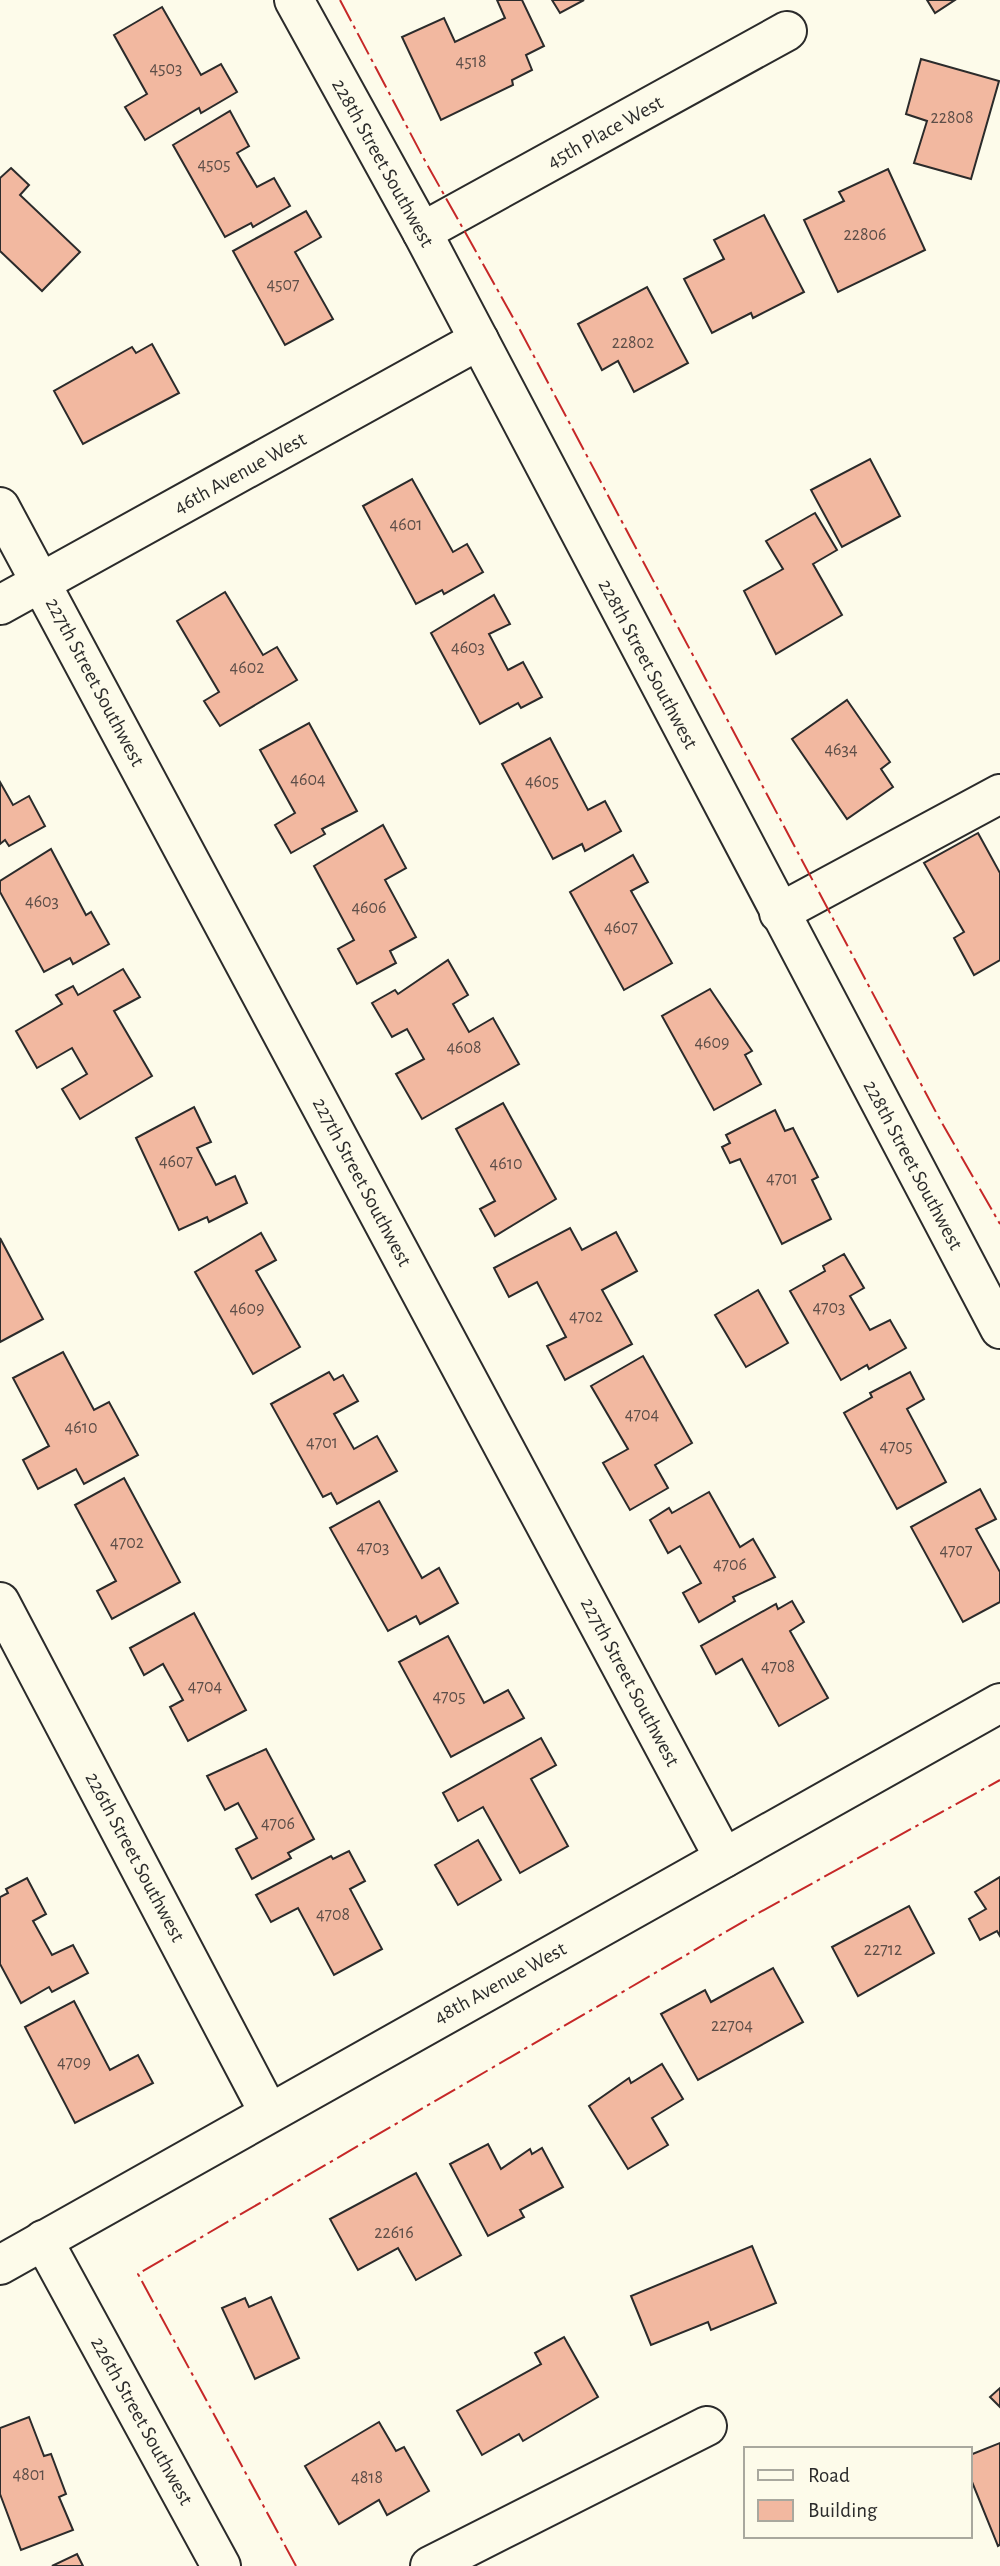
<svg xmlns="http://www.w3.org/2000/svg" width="1000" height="2566" font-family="'Alegreya Sans',sans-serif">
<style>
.building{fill:#f2b8a0;stroke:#2b2b2b;stroke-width:2}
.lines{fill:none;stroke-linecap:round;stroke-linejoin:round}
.minor-casing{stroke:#2b2b2b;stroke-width:42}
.major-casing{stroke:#2b2b2b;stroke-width:42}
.minor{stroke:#fdfbea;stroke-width:38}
.major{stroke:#fdfbea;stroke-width:38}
.power{stroke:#c62828;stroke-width:2;stroke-dasharray:24 5 3.5 5;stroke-linecap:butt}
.labels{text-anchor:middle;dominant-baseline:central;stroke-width:5;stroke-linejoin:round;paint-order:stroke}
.number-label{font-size:18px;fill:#5d4e48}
.street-label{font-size:21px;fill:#2b2b2b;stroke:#fdfbea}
</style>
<rect width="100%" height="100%" fill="#fdfbea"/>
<!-- building -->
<g class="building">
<path d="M497,0H522L544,46L526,55L532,70L512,80L513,85L441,120L402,37L444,18L455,42L505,18Z"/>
<path d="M552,0H584L560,13Z"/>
<path d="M927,0H955L935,13Z"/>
<path d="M162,7L201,75L221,64L237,92L201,113L199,108L145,140L125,107L147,94L114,35Z"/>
<path d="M921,59L999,81L971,179L914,163L927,121L906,114Z"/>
<path d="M230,111L249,146L237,153L257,187L274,178L290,206L253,227L251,223L225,237L173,145Z"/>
<path d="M11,168L29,185L20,195L80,252L42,291L0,251V178Z"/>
<path d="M888,169L925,250L838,292L804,220L844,201L839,192Z"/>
<path d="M306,211L321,237L295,252L333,319L285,345L233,251Z"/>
<path d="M764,215L804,292L753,318L751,313L712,333L684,279L724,259L714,240Z"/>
<path d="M647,287L688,363L634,392L618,361L602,370L578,324Z"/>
<path d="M152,344L179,393L83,444L54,391L132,347L136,353Z"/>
<path d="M870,459L900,516L842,547L811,490Z"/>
<path d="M412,479L453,552L467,544L483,572L444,594L442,590L416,604L363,506Z"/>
<path d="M815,513L837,550L813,564L842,615L776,654L744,591L783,569L766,541Z"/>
<path d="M225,592L263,655L277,647L297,680L220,726L204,701L219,692L177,621Z"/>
<path d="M494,595L510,624L489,634L508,670L523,662L542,697L521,708L518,703L480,724L431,633Z"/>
<path d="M847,700L890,762L881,769L893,787L847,819L792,739Z"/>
<path d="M309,723L357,811L322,829L325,834L291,853L275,825L295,813L260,750Z"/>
<path d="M550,738L588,810L605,801L621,831L585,851L582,844L553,859L502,764Z"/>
<path d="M0,782L13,805L29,796L45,826L9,846L5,840L0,844Z"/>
<path d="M383,825L406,868L385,880L416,937L390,951L396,963L357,984L338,949L354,940L314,866Z"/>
<path d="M978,833L1000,873V960L974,975L954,938L964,932L924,863Z"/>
<path d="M51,849L86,915L91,912L109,944L73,964L70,958L44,972L0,892V881Z"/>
<path d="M633,855L648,882L631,891L672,963L624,990L570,892Z"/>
<path d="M448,960L468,995L453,1004L469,1032L493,1018L519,1064L422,1119L396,1074L424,1059L407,1029L392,1037L372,1003L395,990L398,994Z"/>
<path d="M123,969L140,997L114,1011L152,1076L80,1119L62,1089L87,1074L72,1048L37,1068L16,1031L62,1004L56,995L73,986L78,995Z"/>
<path d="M710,989L752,1051L745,1055L761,1084L714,1110L662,1016Z"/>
<path d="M503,1103L556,1199L495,1236L480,1209L495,1201L456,1129Z"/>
<path d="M194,1107L211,1142L197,1148L216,1185L235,1176L247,1203L209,1222L207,1217L179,1230L136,1138Z"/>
<path d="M775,1110L785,1131L793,1128L818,1177L812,1180L831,1219L782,1244L740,1159L730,1163L722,1147L730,1143L726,1135Z"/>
<path d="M570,1228L582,1250L616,1232L637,1271L602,1290L632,1344L565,1380L547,1346L566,1337L537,1282L509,1297L494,1268Z"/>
<path d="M261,1233L276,1260L256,1271L300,1347L253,1374L195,1272Z"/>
<path d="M0,1238L43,1319L0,1342Z"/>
<path d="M844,1254L864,1288L850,1296L870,1330L890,1320L906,1348L869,1369L867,1365L841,1380L790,1291L825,1271L823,1266Z"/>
<path d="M758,1290L788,1343L746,1367L715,1315Z"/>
<path d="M63,1352L94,1410L109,1402L138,1455L84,1484L76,1469L38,1489L23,1460L49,1446L13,1378Z"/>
<path d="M643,1356L692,1443L655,1465L668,1488L630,1510L603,1463L628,1449L591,1386Z"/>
<path d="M329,1372L334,1380L343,1375L358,1401L334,1414L354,1449L377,1436L397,1471L337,1504L331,1493L323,1497L271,1404Z"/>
<path d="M910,1372L924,1399L907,1409L946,1482L897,1509L844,1413L872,1397L870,1393Z"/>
<path d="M124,1478L180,1582L112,1619L97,1591L116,1581L75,1505Z"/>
<path d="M980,1489L996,1519L976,1529L1000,1572V1602L963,1622L911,1527Z"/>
<path d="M709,1492L740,1547L753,1539L775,1577L733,1597L735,1601L699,1622L683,1593L701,1583L680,1546L668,1553L650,1520L669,1508L672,1513Z"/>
<path d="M379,1501L422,1578L439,1568L458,1603L420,1624L416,1616L388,1631L330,1528Z"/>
<path d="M792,1601L804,1622L790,1631L828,1698L779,1726L742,1659L716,1674L701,1646L776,1604L778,1609Z"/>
<path d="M194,1613L246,1710L188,1741L170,1707L183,1700L163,1664L144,1675L130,1648Z"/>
<path d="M448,1636L484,1703L508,1690L524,1718L451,1757L399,1662Z"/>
<path d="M541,1738L556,1765L531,1779L568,1846L520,1873L483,1807L458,1821L443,1793Z"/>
<path d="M266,1749L314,1839L288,1853L291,1858L252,1879L236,1849L257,1838L238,1803L225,1810L207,1776Z"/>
<path d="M478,1840L501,1880L458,1905L435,1865Z"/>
<path d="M349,1851L365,1881L350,1889L382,1949L334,1975L298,1908L271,1922L256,1895L331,1856L333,1859Z"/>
<path d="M1000,1877V1936L997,1931L980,1940L969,1919L986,1909L975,1892Z"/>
<path d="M27,1878L46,1914L33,1921L52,1955L73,1945L88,1973L52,1992L49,1987L21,2003L0,1964V1897L8,1893L6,1889Z"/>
<path d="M909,1906L934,1953L858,1996L832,1947Z"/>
<path d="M773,1968L803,2022L698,2080L661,2014L705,1990L711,2002Z"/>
<path d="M74,2001L110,2070L138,2055L153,2083L75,2123L25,2027Z"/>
<path d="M662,2064L683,2099L652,2118L668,2145L628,2169L589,2106L629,2078L631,2083Z"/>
<path d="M488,2144L501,2169L530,2149L532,2154L542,2148L563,2187L520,2210L524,2217L488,2236L450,2164Z"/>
<path d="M416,2173L461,2255L416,2280L398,2248L358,2270L330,2219Z"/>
<path d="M752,2246L776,2303L711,2330L708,2322L651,2345L631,2296Z"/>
<path d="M271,2297L299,2358L255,2379L222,2308L245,2298L249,2307Z"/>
<path d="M564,2337L598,2397L523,2441L519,2434L482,2455L457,2411L541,2364L535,2353Z"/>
<path d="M1000,2388V2407L990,2397Z"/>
<path d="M29,2417L44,2456L51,2454L66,2494L59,2497L73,2530L21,2550L0,2494V2428Z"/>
<path d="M379,2422L396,2451L404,2447L429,2491L387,2515L379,2500L339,2524L305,2466Z"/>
<path d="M1000,2443V2545L998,2546L970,2477V2455Z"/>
<path d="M77,2554L83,2566H52Z"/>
</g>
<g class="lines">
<!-- minor casing -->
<g class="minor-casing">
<g id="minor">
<path d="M422,232L787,31"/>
<path d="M0,507L724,1858"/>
<path d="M0,605L479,340"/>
<path d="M779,913L1000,794"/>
<path d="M0,1602L269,2113"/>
<path d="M43,2240L221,2566"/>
<path d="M430,2566L707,2426"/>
</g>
</g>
<!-- major casing -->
<g class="major-casing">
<g id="major">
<path d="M294,0L422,232L1000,1329"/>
<path d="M0,2265L1000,1703"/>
</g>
</g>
<!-- minor -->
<use href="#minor" class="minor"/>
<!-- major -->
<use href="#major" class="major"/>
<!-- power -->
<g class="power">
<path d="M340,0L424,159L520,330L938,1116L1000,1224"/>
<path d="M296,2566L138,2274L753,1916L1000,1780"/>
</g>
</g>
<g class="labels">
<!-- number labels -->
<g class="number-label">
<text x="471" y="62">4518</text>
<text x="166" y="69">4503</text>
<text x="952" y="118">22808</text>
<text x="214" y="165">4505</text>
<text x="865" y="235">22806</text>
<text x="283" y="285">4507</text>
<text x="633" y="343">22802</text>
<text x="406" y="525">4601</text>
<text x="468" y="648">4603</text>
<text x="247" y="668">4602</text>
<text x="841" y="750">4634</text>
<text x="308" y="780">4604</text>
<text x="542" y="782">4605</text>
<text x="42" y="902">4603</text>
<text x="369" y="908">4606</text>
<text x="621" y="928">4607</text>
<text x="712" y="1043">4609</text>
<text x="464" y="1048">4608</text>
<text x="176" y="1162">4607</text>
<text x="506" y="1164">4610</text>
<text x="782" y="1179">4701</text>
<text x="829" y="1308">4703</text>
<text x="247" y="1309">4609</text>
<text x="586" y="1317">4702</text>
<text x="642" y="1415">4704</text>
<text x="81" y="1428">4610</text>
<text x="322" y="1443">4701</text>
<text x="896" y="1447">4705</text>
<text x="127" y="1543">4702</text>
<text x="373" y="1548">4703</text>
<text x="956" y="1551">4707</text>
<text x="730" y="1565">4706</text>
<text x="778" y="1667">4708</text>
<text x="205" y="1687">4704</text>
<text x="449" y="1697">4705</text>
<text x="278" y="1824">4706</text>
<text x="333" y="1915">4708</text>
<text x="883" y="1950">22712</text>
<text x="732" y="2026">22704</text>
<text x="74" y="2063">4709</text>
<text x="394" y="2233">22616</text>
<text x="29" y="2475">4801</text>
<text x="367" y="2478">4818</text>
</g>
<!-- street labels -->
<g class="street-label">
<text transform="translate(605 132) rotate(-29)">45th Place West</text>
<text transform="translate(383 163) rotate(61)">228th Street Southwest</text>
<text transform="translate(240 473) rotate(-29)">46th Avenue West</text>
<text transform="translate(648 664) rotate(62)">228th Street Southwest</text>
<text transform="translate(95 682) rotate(62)">227th Street Southwest</text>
<text transform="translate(913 1165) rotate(62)">228th Street Southwest</text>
<text transform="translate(362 1182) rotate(62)">227th Street Southwest</text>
<text transform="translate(630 1682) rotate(62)">227th Street Southwest</text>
<text transform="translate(135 1857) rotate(62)">226th Street Southwest</text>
<text transform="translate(500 1983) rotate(-29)">48th Avenue West</text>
<text transform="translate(142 2421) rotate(61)">226th Street Southwest</text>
</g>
</g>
<!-- legend -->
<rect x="744" y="2447" width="228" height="91" fill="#fdfbea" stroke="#a9a89e" stroke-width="2"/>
<rect x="758" y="2470" width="35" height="10" fill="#fdfbea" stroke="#a9a89e" stroke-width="2"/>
<text x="808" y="2482" font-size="21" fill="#2b2b2b">Road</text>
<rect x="758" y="2500" width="35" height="21" fill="#f2b8a0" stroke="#a9a89e" stroke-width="2"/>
<text x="808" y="2517" font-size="21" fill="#2b2b2b">Building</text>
</svg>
